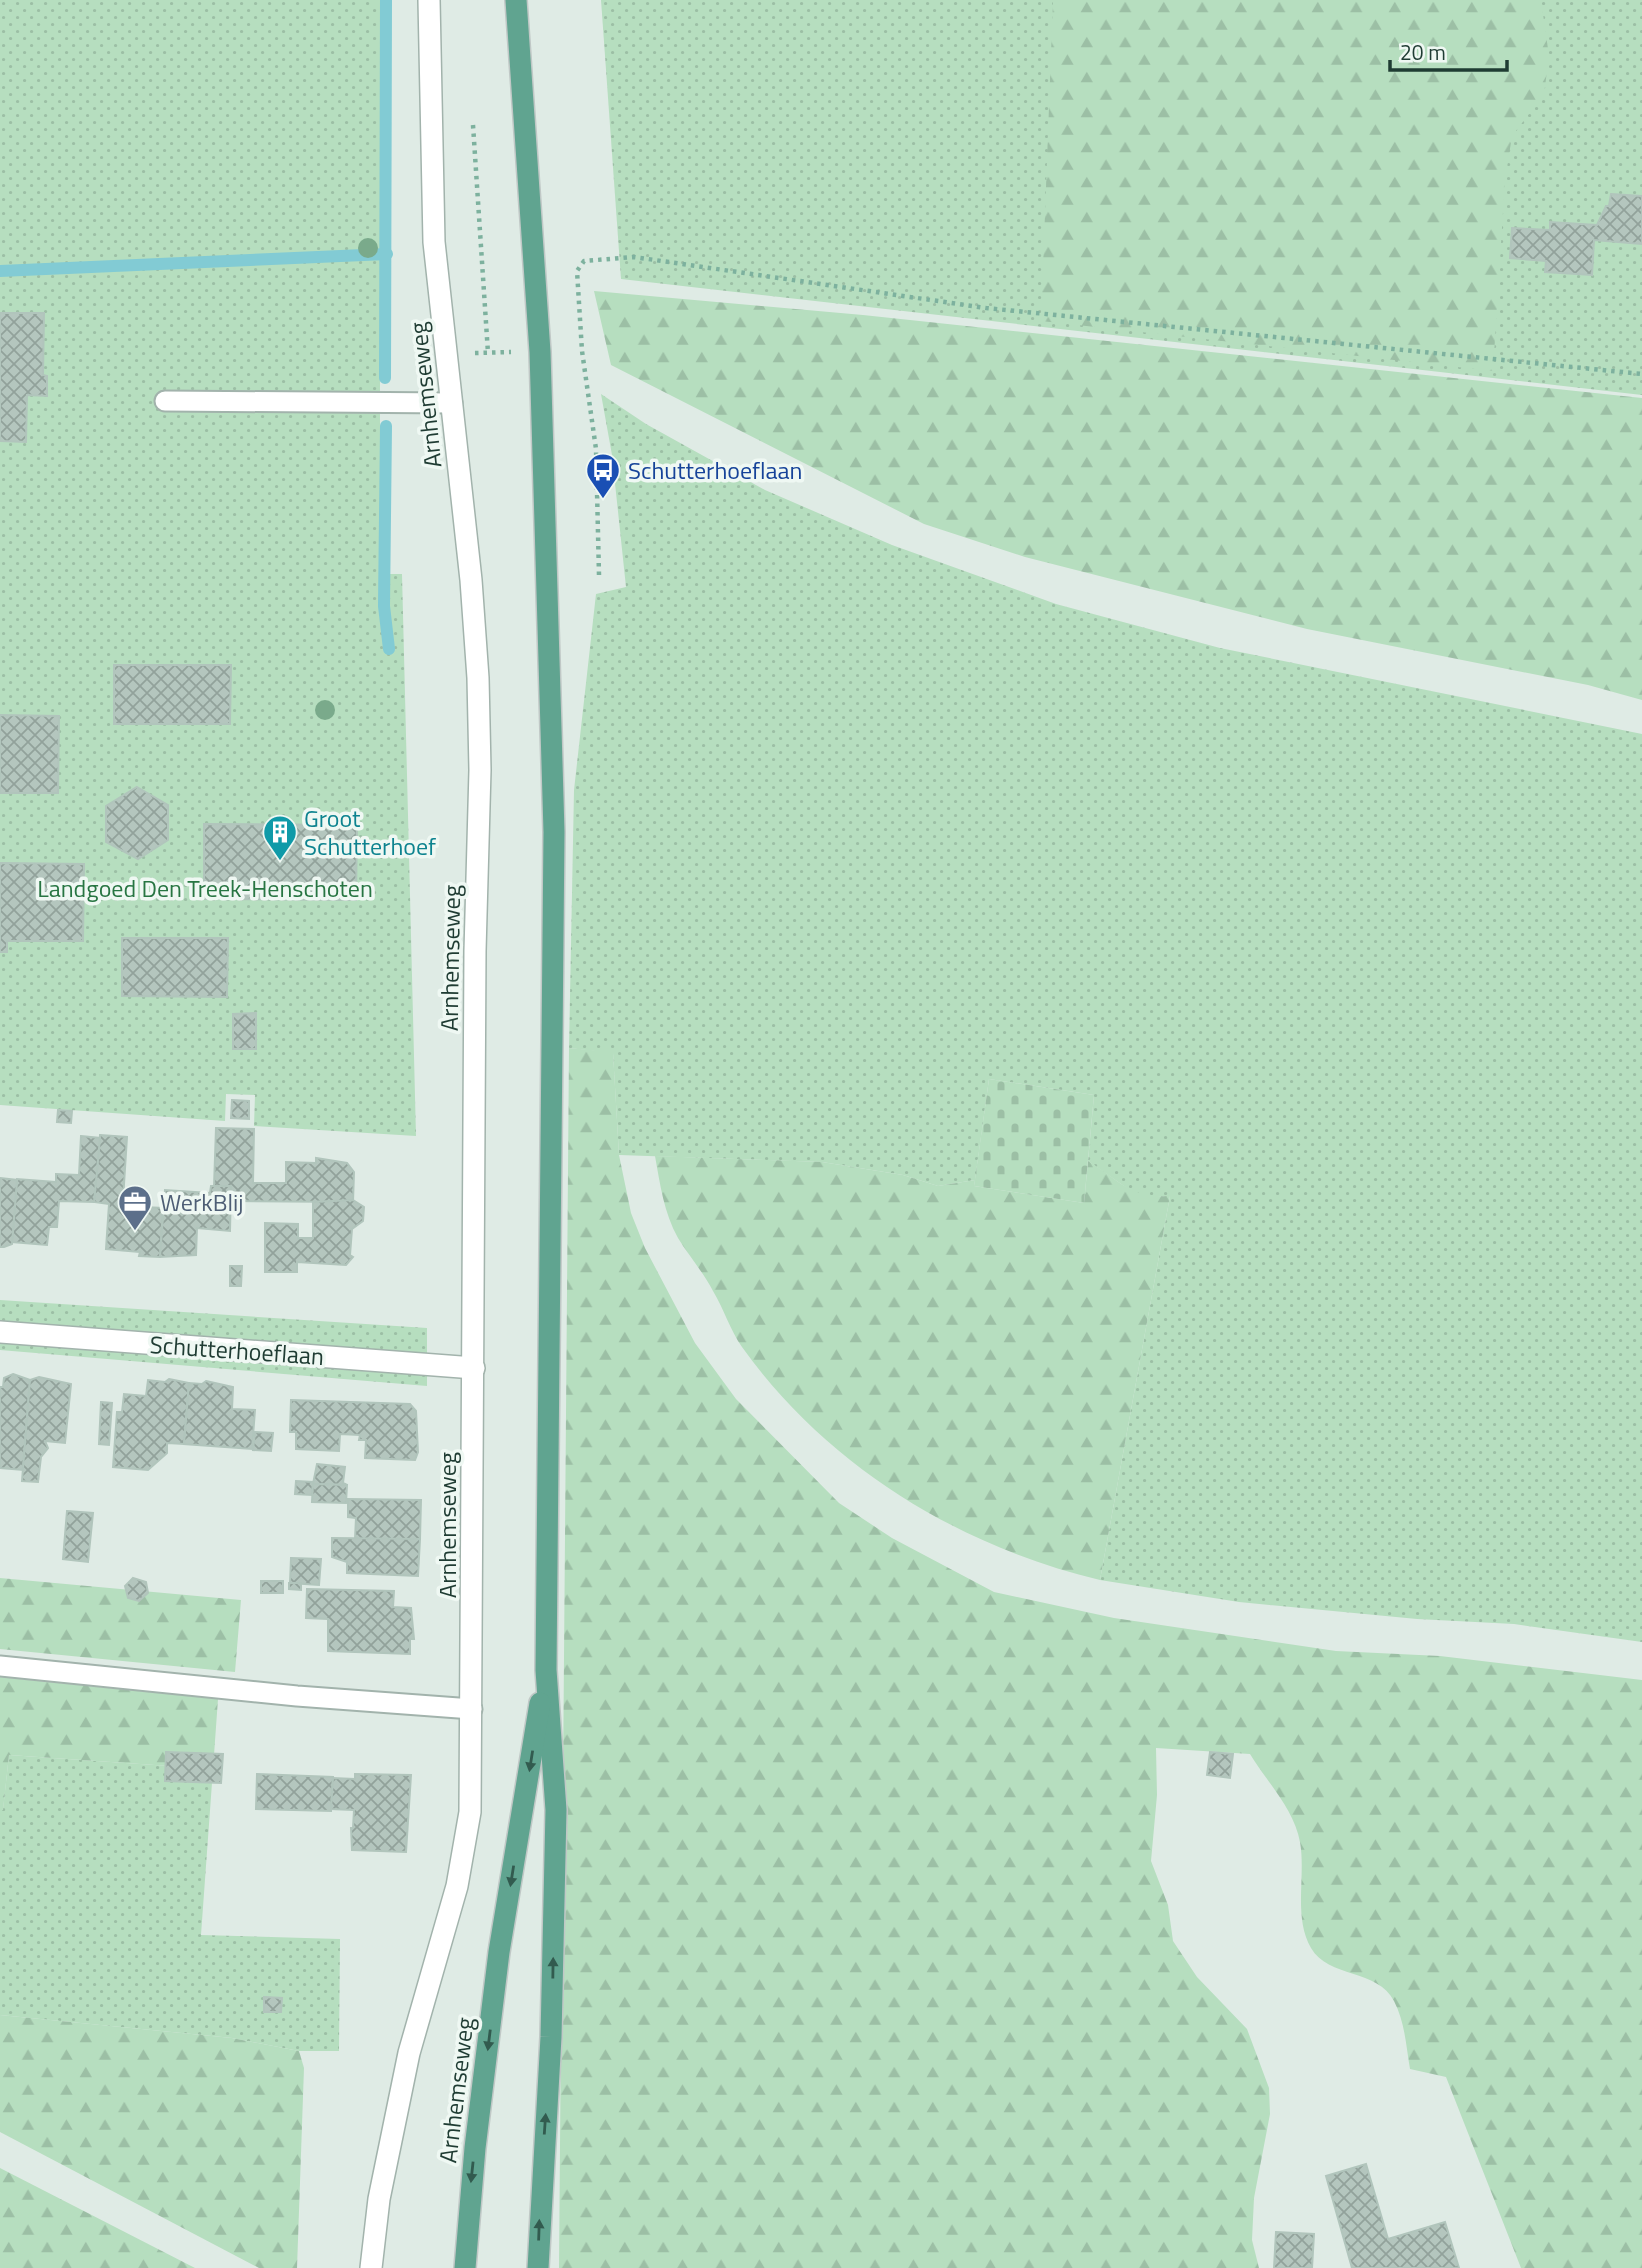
<svg xmlns="http://www.w3.org/2000/svg" width="1642" height="2268" font-family="'Titillium Web',sans-serif">
<style>
.grass{fill:url(#grass-dots)}
.forest{fill:url(#forest-firs)}
.cemetery{fill:url(#cemetery-stones)}
.lines{fill:none;stroke-linecap:round;stroke-linejoin:round}
.stream{stroke:#82cbd4;stroke-width:12}
.building{fill:url(#building-cross-hatch);stroke:#b1c5bc;stroke-width:2}
.service-casing{stroke:#a2b3ac;stroke-width:23}
.minor-casing{stroke:#a2b3ac;stroke-width:24}
.primary-casing{stroke:#c0c8c6;stroke-width:24}
.path{stroke:#7db19e;stroke-width:4.5;stroke-dasharray:3.5 5;stroke-linecap:butt}
.service{stroke:#fff;stroke-width:19}
.minor{stroke:#fff;stroke-width:21}
.primary{stroke:#60a490;stroke-width:21}
.tree{fill:#7aaa8b}
.oneway{fill:#325b4f}
.labels{text-anchor:middle;dominant-baseline:central;stroke-width:7;stroke-linejoin:round;paint-order:stroke}
.street-label{font-size:24px;fill:#1f3c33;stroke:#eff8f3}
.transit-label{font-size:24px;fill:#164399;stroke:#eff8f3;text-anchor:start}
.culture-label{font-size:24px;fill:#0d838f;stroke:#eff8f3;text-anchor:start}
.park-label{font-size:24px;fill:#277542;stroke:#eff8f3}
.service-label{font-size:24px;fill:#4e5e75;stroke:#eff8f3;text-anchor:start}
</style>
<defs>
<pattern id="grass-dots" width="8" height="8" patternUnits="userSpaceOnUse" patternTransform="scale(1.75)"><rect width="8" height="8" fill="#b6debf"/><path d="M2 2h.1M6 6h.1" fill="none" stroke="#9cbfa5" stroke-width="1.8" stroke-linecap="round"/></pattern>
<pattern id="forest-firs" width="22" height="20" patternUnits="userSpaceOnUse" patternTransform="scale(1.75)"><rect width="22" height="20" fill="#b6debf"/><path d="M5 1l3.5 6h-7zM16 11l3.5 6h-7z" fill="#9cbfa5"/></pattern>
<pattern id="cemetery-stones" width="16" height="16" patternUnits="userSpaceOnUse" patternTransform="scale(1.75)"><rect width="16" height="16" fill="#b6debf"/><path d="M2 7V4a2 2 0 0 1 4 0v3zM10 15v-3a2 2 0 0 1 4 0v3z" fill="#9cbfa5"/></pattern>
<pattern id="building-cross-hatch" width="8" height="8" patternUnits="userSpaceOnUse" patternTransform="scale(1.75)"><rect width="8" height="8" fill="#b4c6be"/><path d="M0 0l8 8M0 8l8-8" fill="none" stroke="#92a29b"/></pattern>
</defs>
<rect width="100%" height="100%" fill="#dfebe5"/>
<!-- grass -->
<g class="grass">
<path d="M0,0H389L390,215L380,216V574H402L416,1136L254,1126L255,1095L226,1094L225,1121L0,1105Z"/>
<path d="M601,0H1642V395L621,279Z"/>
<path d="M601,394L646,424L765,490L892,545L1056,604L1220,648L1642,734V1642L1514,1624L1417,1619L1239,1602L1100,1580L1170,1196L1145,1197L1134,1193L1088,1161L1094,1095L989,1079L975,1180L938,1186L903,1175L822,1162L619,1155L613,1053L569,1048L574,790L596,594L626,587L612,455Z"/>
<path d="M0,1300L427,1328V1386L0,1350Z"/>
<path d="M9,1755L213,1769L201,1935L340,1939L339,2051H299L232,2038L0,2015V1810L3,1809Z"/>
</g>
<!-- forest -->
<g class="forest">
<path d="M1053,0H1541L1549,56L1544,94L1512,136L1505,180L1493,371L1041,321Z"/>
<path d="M594,291L863,315L1642,398V700L1588,685L1307,629L1025,557L924,524L611,365Z"/>
<path d="M569,1048L613,1052L619,1155L631,1213L645,1248L695,1343L736,1399L839,1503L892,1538L994,1592L1114,1618L1336,1651L1440,1656L1642,1680V2268H1521L1446,2077L1410,2069C1406,2046 1405,2022 1394,2001C1378,1969 1328,1978 1311,1948C1293,1917 1306,1876 1300,1842C1294,1809 1267,1782 1250,1754L1156,1748L1157,1795L1151,1861L1168,1905L1173,1941L1197,1977L1247,2029L1269,2088L1270,2114L1254,2198L1252,2240L1259,2268H559Z"/>
<path d="M655,1156L822,1162L903,1175L938,1186L975,1180L974,1186L1084,1203L1088,1161C1121,1181 1129,1198 1170,1196L1100,1580C959,1546 828,1467 742,1347C730,1330 724,1309 713,1291C703,1272 689,1256 678,1238C664,1213 660,1184 655,1156Z"/>
<path d="M0,1578L241,1600L235,1672L0,1649Z"/>
<path d="M0,1677L218,1699L213,1769L9,1755L3,1810H0Z"/>
<path d="M0,2015L232,2038L299,2051L304,2068L297,2268H259L0,2132Z"/>
<path d="M0,2168L195,2268H0Z"/>
</g>
<!-- cemetery -->
<path class="cemetery" d="M989,1079L1094,1095L1084,1203L974,1186Z"/>
<g class="lines">
<!-- stream -->
<g class="stream">
<path d="M0,271L387,254"/>
<path d="M385,378L386,0"/>
<path d="M386,426L384,606L389,649"/>
</g>
</g>
<!-- building -->
<g class="building">
<path d="M1611,194L1642,196V244L1594,240L1592,275L1545,272L1546,261L1510,258L1512,228L1550,230V222L1597,225L1606,206H1609Z"/>
<path d="M0,313H44L43,375L47,376V396L27,395L26,442L0,441Z"/>
<path d="M114,665H231L230,724H114Z"/>
<path d="M0,715L59,716L58,793H0Z"/>
<path d="M137,787L168,805V840L138,859L106,842V806Z"/>
<path d="M204,824L357,825L356,900L204,899Z"/>
<path d="M0,863L84,864L83,941H7V952H0Z"/>
<path d="M122,938H228L227,997L122,996Z"/>
<path d="M256,1013V1049H233V1014Z"/>
<path d="M232,1100L249,1101V1119L231,1118Z"/>
<path d="M58,1110L72,1111L71,1123L57,1122Z"/>
<path d="M216,1128L254,1129L253,1183H286V1162L316,1163V1158L347,1163L354,1172L353,1202L231,1201V1186L214,1187Z"/>
<path d="M100,1135L127,1137L123,1200L143,1202V1207L163,1208L160,1257L139,1256L140,1252L106,1249L109,1204L94,1202Z"/>
<path d="M81,1136L100,1138L94,1202L59,1201L57,1227H49L47,1245L12,1242L17,1179L56,1182V1174L79,1175Z"/>
<path d="M0,1178L17,1180L12,1244L4,1247H0Z"/>
<path d="M211,1186H231L230,1231L197,1228L196,1255L160,1257L165,1190L210,1193Z"/>
<path d="M353,1200L364,1207L363,1221L352,1229L350,1255L353,1257L346,1265L297,1262V1272H265V1223L298,1224V1238H313V1202Z"/>
<path d="M230,1266H242L241,1286H230Z"/>
<path d="M13,1374L30,1380L23,1470L0,1468V1387H3L4,1378Z"/>
<path d="M39,1377L71,1384L65,1443L45,1441L48,1448L41,1457L38,1482L22,1481L30,1380Z"/>
<path d="M169,1379L189,1383L184,1444L167,1443V1453L148,1470L113,1467L117,1412H122L124,1394L146,1396L148,1380L165,1382Z"/>
<path d="M206,1381L233,1387L232,1409L255,1410L252,1449L184,1444L189,1383L202,1384Z"/>
<path d="M291,1400L410,1404L416,1411L418,1452L415,1460L365,1458L366,1440H359L360,1435L340,1434L339,1451L296,1449V1432H290Z"/>
<path d="M101,1402L112,1403L109,1445L99,1444Z"/>
<path d="M255,1432L273,1433L271,1451L253,1450Z"/>
<path d="M317,1464L345,1467L343,1483L347,1485L313,1484Z"/>
<path d="M296,1481L313,1482L312,1495L295,1494Z"/>
<path d="M313,1484L347,1485L346,1503L312,1502Z"/>
<path d="M348,1499L421,1500L420,1539H355L356,1518L348,1517Z"/>
<path d="M67,1511L93,1513L88,1562L63,1559Z"/>
<path d="M332,1538L420,1539L418,1576L347,1573V1562L332,1557Z"/>
<path d="M291,1558L321,1559L319,1585L290,1583Z"/>
<path d="M133,1578L146,1582L148,1593L139,1601L128,1598L125,1586Z"/>
<rect x="261" y="1581" width="22" height="12"/>
<path d="M289,1583H301V1590L289,1589Z"/>
<path d="M307,1589L394,1591L393,1607L411,1608L414,1639H410V1654L328,1651V1619L306,1618Z"/>
<path d="M166,1752L223,1754L221,1783L165,1781Z"/>
<path d="M1210,1752L1233,1754L1230,1778L1207,1775Z"/>
<path d="M257,1774L333,1777L331,1811L256,1809Z"/>
<path d="M355,1774L411,1775L406,1852L352,1850L351,1828H353L354,1810L331,1809L333,1778L355,1779Z"/>
<path d="M264,1997L282,1998L281,2012H264Z"/>
<path d="M1366,2164L1388,2239L1445,2222L1459,2268H1352L1326,2176Z"/>
<path d="M1276,2232L1314,2234L1312,2268H1274Z"/>
</g>
<g class="lines">
<!-- service casing -->
<g class="service-casing">
<g id="service">
<path d="M165,401L452,403"/>
<path d="M0,1666L297,1696L472,1709"/>
</g>
</g>
<!-- minor casing -->
<g class="minor-casing">
<g id="minor">
<path d="M0,1332L474,1368"/>
<path d="M371,2268L379,2199L409,2053L457,1886L470,1812L475,951L480,770L478,678L471,580L434,242L429,0"/>
</g>
</g>
<!-- primary casing -->
<g class="primary-casing">
<g id="primary">
<path d="M516,0L540,352L554,832L546,1670L556,1810L551,2037L538,2268"/>
<path d="M465,2268L475,2148L499,1952L540,1703"/>
</g>
</g>
<!-- path -->
<g class="path">
<path d="M473,125L488,353"/>
<path d="M475,353L511,352"/>
<path d="M599,575L596,449L582,351L577,271L584,261L634,257L986,308L1642,374"/>
</g>
<!-- service -->
<use href="#service" class="service"/>
<!-- minor -->
<use href="#minor" class="minor"/>
<!-- primary -->
<use href="#primary" class="primary"/>
</g>
<!-- trees -->
<g class="tree">
<circle cx="368" cy="248" r="10"/>
<circle cx="325" cy="710" r="10"/>
</g>
<!-- one-way arrows -->
<defs><path id="oneway-solid" d="M-6-.8H1V-3.2L6.5 0L1 3.2V.8H-6Z" transform="scale(1.75)"/></defs>
<g class="oneway">
<use href="#oneway-solid" transform="translate(531 1761) rotate(99)"/>
<use href="#oneway-solid" transform="translate(512 1876) rotate(99)"/>
<use href="#oneway-solid" transform="translate(553 1968) rotate(-89)"/>
<use href="#oneway-solid" transform="translate(489 2040) rotate(97)"/>
<use href="#oneway-solid" transform="translate(545 2124) rotate(-86)"/>
<use href="#oneway-solid" transform="translate(472 2172) rotate(96)"/>
<use href="#oneway-solid" transform="translate(539 2230) rotate(-88)"/>
</g>
<!-- icons -->
<defs>
<g id="bus-pin" transform="scale(1.75)"><path d="M0 17L-7.5 6A9.5 9.5 0 1 1 7.5 6Z" fill="#1a4fb4" stroke="#eff8f3"/><path d="M-5-6H5V4H4V6H2V4H-2V6H-4V4H-5ZM-3.5-4V0h7V-4ZM-3.5 1.2v1.5H-2V1.2ZM2 1.2v1.5H3.5V1.2Z" fill="#fff"/></g>
<g id="building-pin" transform="scale(1.75)"><path d="M0 17L-7.5 6A9.5 9.5 0 1 1 7.5 6Z" fill="#0f9aa8" stroke="#eff8f3"/><path d="M-4-6H4V6H1V3H-1V6H-4ZM-2.5-4.3h1.7v1.8h-1.7ZM.8-4.3h1.7v1.8H.8ZM-2.5-1h1.7V.8h-1.7ZM.8-1h1.7V.8H.8Z" fill="#fff"/></g>
<g id="office-pin" transform="scale(1.75)"><path d="M0 17L-7.5 6A9.5 9.5 0 1 1 7.5 6Z" fill="#5c6f8a" stroke="#eff8f3"/><path d="M-6-3h4V-5.5h4V-3h4V5H-6ZM-1-4.5V-3h2v-1.5ZM-6 0V1H6V0Z" fill="#fff"/></g>
</defs>
<g fill-rule="evenodd">
<use href="#bus-pin" x="603" y="470"/>
<use href="#building-pin" x="280" y="832"/>
<use href="#office-pin" x="135" y="1202"/>
</g>
<g class="labels">
<!-- street labels -->
<g class="street-label">
<text transform="translate(425 395) rotate(-96)">Arnhemseweg</text>
<text transform="translate(450 958) rotate(-89)">Arnhemseweg</text>
<text transform="translate(237 1350) rotate(4)">Schutterhoeflaan</text>
<text transform="translate(447 1525) rotate(-90)">Arnhemseweg</text>
<text transform="translate(456 2090) rotate(-83)">Arnhemseweg</text>
</g>
<!-- transit labels -->
<g class="transit-label">
<text x="628" y="470">Schutterhoeflaan</text>
</g>
<!-- culture labels -->
<g class="culture-label">
<text x="304" y="818">Groot<tspan x="304" dy="28">Schutterhoef</tspan></text>
</g>
<!-- park labels -->
<g class="park-label">
<text x="205" y="888">Landgoed Den Treek-Henschoten</text>
</g>
<!-- service labels -->
<g class="service-label">
<text x="160" y="1202">WerkBlij</text>
</g>
</g>
<!-- scale -->
<path d="M1390 60v10h117v-10" fill="none" stroke="#1f3c33" stroke-width="3.5"/>
<text x="1400" y="60" font-size="21" fill="#1f3c33" stroke="#eff8f3" stroke-width="5" paint-order="stroke">20 m</text>
</svg>
